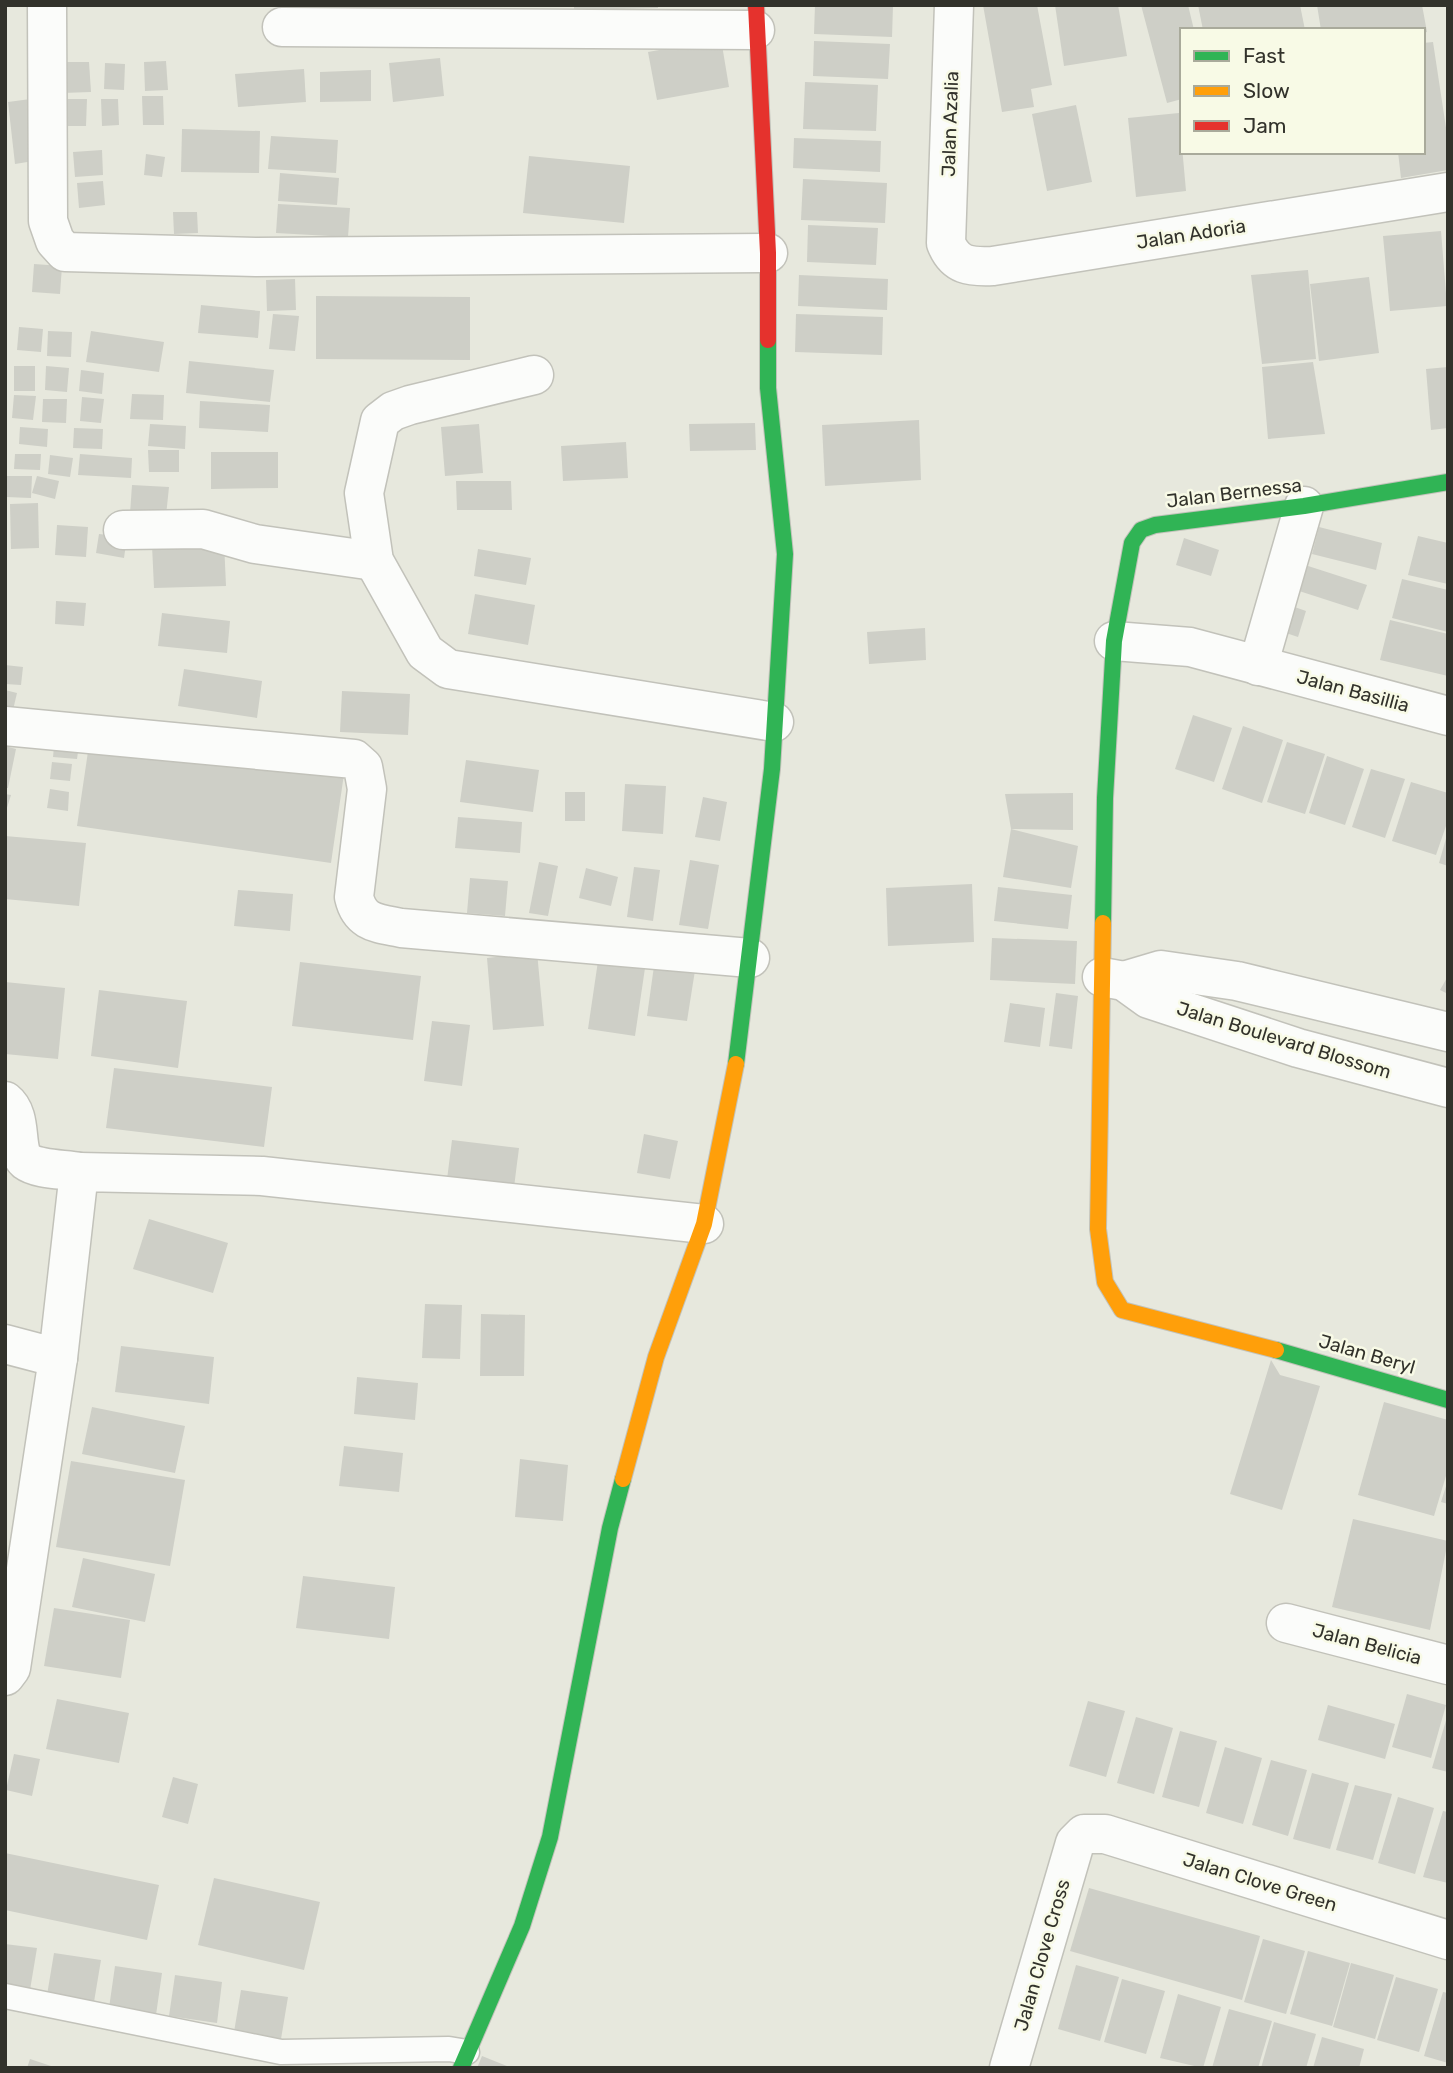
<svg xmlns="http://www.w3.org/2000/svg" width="1453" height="2073" font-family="Rubik,sans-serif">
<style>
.building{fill:#cecfc7}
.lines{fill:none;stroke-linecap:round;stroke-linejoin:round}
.lane-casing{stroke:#c2c2ba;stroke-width:27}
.street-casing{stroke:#c2c2ba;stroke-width:41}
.fast-casing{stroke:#c2c2ba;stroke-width:18}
.slow-casing{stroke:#c2c2ba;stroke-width:18}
.jam-casing{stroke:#c2c2ba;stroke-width:18}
.lane{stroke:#fbfcfa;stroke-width:24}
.street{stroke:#fbfcfa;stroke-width:38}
.fast{stroke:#30b455;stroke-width:16}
.slow{stroke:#ff9f0a;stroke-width:16}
.jam{stroke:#e5322d;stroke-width:16}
.labels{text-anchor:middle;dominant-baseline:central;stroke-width:5;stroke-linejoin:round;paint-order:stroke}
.street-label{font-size:19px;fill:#32322b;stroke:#f8fae6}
</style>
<rect width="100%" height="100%" fill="#e7e8dd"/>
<!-- building -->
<g class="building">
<path d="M574,5H658V8L574,10Z"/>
<path d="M815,5H893L892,37L814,34Z"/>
<path d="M983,5H1037L1052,85L1031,89L1034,107L1002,112Z"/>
<path d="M1055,5H1118L1127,56L1064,66Z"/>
<path d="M1141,5H1188L1194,30H1182V99L1167,103Z"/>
<path d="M1198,5H1300L1305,30H1203Z"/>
<path d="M1317,5H1422L1427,32L1423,33V30H1321Z"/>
<path d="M721,39L729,87L657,100L648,52Z"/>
<path d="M814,41L890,44L888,79L813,76Z"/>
<path d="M1433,42L1448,141V170L1401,178L1398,152H1423V43Z"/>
<path d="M440,58L444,96L393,102L389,63Z"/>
<path d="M166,61L168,90L145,91L144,62Z"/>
<path d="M60,62H89L91,92L62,93Z"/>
<path d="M105,63L125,64L124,90L104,89Z"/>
<path d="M304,69L306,102L238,107L235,74Z"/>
<path d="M371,70V101L320,102V72Z"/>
<path d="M805,82L878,85L876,131L803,129Z"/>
<path d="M142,96H163L164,125H143Z"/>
<path d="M38,98L46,159L15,164L8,102Z"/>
<path d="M62,99H87L86,126H62Z"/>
<path d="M101,99H118L119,125L102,126Z"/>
<path d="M1076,105L1092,182L1047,191L1032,114Z"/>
<path d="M1179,113L1186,191L1136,197L1128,118Z"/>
<path d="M182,129L260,131L259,173L181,172Z"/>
<path d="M271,136L338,140L336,173L268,169Z"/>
<path d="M794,138L881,141L880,172L793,168Z"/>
<path d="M102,150L103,175L75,177L73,152Z"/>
<path d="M146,154L165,157L162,177L144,175Z"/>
<path d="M529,156L630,166L624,223L523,213Z"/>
<path d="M280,173L339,178L337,205L278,201Z"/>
<path d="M803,179L887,183L885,223L801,220Z"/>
<path d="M103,181L105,205L79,208L77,183Z"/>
<path d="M278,204L350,208L348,237L276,233Z"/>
<path d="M173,212H197L198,233L174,234Z"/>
<path d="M808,225L878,228L876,265L807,262Z"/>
<path d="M1441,231L1447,306L1390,311L1383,236Z"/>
<path d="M34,264L62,266L60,294L32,292Z"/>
<path d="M1308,270L1316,359L1262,364L1251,275Z"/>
<path d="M799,275L888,279L887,310L798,306Z"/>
<path d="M1369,277L1379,353L1319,361L1310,284Z"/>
<path d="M295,279L296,310L267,311L266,280Z"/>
<path d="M316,296L470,297V360L316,359Z"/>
<path d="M201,305L260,311L258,338L198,333Z"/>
<path d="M273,314L299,316L295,351L269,349Z"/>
<path d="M796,314L883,317L882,355L795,352Z"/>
<path d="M19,327L43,329L41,352L17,350Z"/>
<path d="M48,331L72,332L71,357L47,356Z"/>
<path d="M91,331L164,342L159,372L86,362Z"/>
<path d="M189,361L274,370L270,402L186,393Z"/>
<path d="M1313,362L1325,434L1268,439L1262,367Z"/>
<rect x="14" y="366" width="21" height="25"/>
<path d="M46,366L69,368L67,392L45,390Z"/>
<path d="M1448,367V428L1431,430L1426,369Z"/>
<path d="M81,370L104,373L102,394L79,391Z"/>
<path d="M132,394L164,395L163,420L130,419Z"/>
<path d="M14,395L36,396L33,420L12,418Z"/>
<path d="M82,397L104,399L101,423L80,421Z"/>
<path d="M43,399H67L66,423L42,422Z"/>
<path d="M200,401L270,405L268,432L199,428Z"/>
<path d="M919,420L921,480L825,486L822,425Z"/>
<path d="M755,423L756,450L690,451L689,424Z"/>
<path d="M150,424L186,426L185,449L148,446Z"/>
<path d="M479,424L483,473L445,476L441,427Z"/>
<path d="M20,427L48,429L47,447L19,444Z"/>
<path d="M74,428L103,429L102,449L73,448Z"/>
<path d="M626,442L628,478L563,481L561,446Z"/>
<path d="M148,450H179V472H149Z"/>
<path d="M211,452H278V488L211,489Z"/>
<path d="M15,454H41L40,470L14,469Z"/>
<path d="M80,454L132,458L131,478L78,475Z"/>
<path d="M50,455L73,458L70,477L48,474Z"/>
<path d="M6,476H32L31,498L6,497Z"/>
<path d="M37,476L59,481L55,499L32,493Z"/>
<path d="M456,481H511L512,510H457Z"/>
<path d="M132,485L169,487L166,516L130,514Z"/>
<path d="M38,503L39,548L11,549L10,504Z"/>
<path d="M57,525L88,527L86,557L55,555Z"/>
<path d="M1319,527L1382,543L1376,570L1312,554Z"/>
<path d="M99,534L127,537L124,558L96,553Z"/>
<path d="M1418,536L1448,543V584L1408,575Z"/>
<path d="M1184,538L1219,550L1211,576L1176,565Z"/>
<path d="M224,542L226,586L154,588L152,545Z"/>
<path d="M478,549L531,558L526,585L474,576Z"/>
<path d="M1305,565L1367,585L1358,610L1296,590Z"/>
<path d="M1402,579L1448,590V632L1392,618Z"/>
<path d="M475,594L535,605L528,645L468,634Z"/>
<path d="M56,601L86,603L84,626L55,624Z"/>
<path d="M1289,605L1306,611L1298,637L1280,631Z"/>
<path d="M162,613L230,621L227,653L158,646Z"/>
<path d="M1390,620L1448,634V676L1380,660Z"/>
<path d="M925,628L926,660L869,664L867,632Z"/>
<path d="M5,665L23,667L21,685L5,684Z"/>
<path d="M184,669L262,681L257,718L178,706Z"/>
<path d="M5,690L17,693L13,710L5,708Z"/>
<path d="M342,691L410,694L408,735L340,732Z"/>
<path d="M1193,715L1232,728L1214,782L1175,769Z"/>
<path d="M1243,726L1283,740L1262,803L1222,789Z"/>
<path d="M55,736L80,738L77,759L53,757Z"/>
<path d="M90,738L344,774L331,863L77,826Z"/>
<path d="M1287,742L1325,754L1305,814L1267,802Z"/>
<path d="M5,746L16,749L8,788H5Z"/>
<path d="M1327,756L1364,769L1345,825L1309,813Z"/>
<path d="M466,760L539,770L533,812L460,802Z"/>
<path d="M52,762L72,764L70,781L50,779Z"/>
<path d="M1371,769L1405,779L1385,838L1352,827Z"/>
<path d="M1411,782L1448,793V820L1436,855L1392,841Z"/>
<path d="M625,784L666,786L663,834L622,831Z"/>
<path d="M50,789L69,792L68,811L47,808Z"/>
<rect x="565" y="792" width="20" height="29"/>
<path d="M1073,793V830L1011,829L1078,846L1071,888L1003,877L1011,829L1005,794Z"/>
<path d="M5,794L11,795L6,811L5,810Z"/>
<path d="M703,797L727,802L720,841L695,837Z"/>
<path d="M458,817L522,822L520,853L455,848Z"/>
<path d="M1447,835H1448V866L1439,863Z"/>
<path d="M5,836L86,843L79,906L5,899Z"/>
<path d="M690,860L719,865L708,929L679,925Z"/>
<path d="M539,862L558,866L548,916L529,913Z"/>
<path d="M634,867L660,870L653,921L627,917Z"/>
<path d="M586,868L618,877L611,906L579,898Z"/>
<path d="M470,878L508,881L505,916L467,913Z"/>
<path d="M972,884L974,942L888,946L886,888Z"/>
<path d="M998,887L1072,895L1068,929L994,921Z"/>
<path d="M238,890L293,894L290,931L234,926Z"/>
<path d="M992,938L1077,941L1075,984L990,980Z"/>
<path d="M537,952L544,1026L493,1030L487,958Z"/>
<path d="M655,959L696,964L687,1021L647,1016Z"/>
<path d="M598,961L645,968L635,1036L588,1029Z"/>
<path d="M300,962L421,976L413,1040L292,1026Z"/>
<path d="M1448,976V994L1440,990Z"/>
<path d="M5,982L65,988L58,1059L5,1054Z"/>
<path d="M99,990L187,1001L178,1068L91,1056Z"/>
<path d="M1056,993L1078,996L1072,1049L1049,1046Z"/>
<path d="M1010,1003L1045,1008L1040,1047L1004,1042Z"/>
<path d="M432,1021L470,1025L462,1086L424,1081Z"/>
<path d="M114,1068L272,1087L264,1147L106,1128Z"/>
<path d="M644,1134L678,1141L670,1179L637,1173Z"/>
<path d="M452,1140L519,1148L513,1195L446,1187Z"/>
<path d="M149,1219L228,1243L213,1293L133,1269Z"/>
<path d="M425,1304L462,1305L460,1359L422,1358Z"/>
<path d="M481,1314L525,1315L524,1376H480Z"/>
<path d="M121,1346L214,1357L209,1404L115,1392Z"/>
<path d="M1271,1360L1280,1375L1320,1386L1282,1510L1230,1494Z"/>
<path d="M357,1377L418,1383L415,1420L354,1414Z"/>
<path d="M1384,1402L1448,1420V1469L1434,1516L1358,1495Z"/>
<path d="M92,1407L185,1426L175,1473L82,1454Z"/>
<path d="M344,1446L403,1453L399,1492L339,1486Z"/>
<path d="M520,1459L568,1465L563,1521L515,1517Z"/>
<path d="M71,1461L185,1480L170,1566L56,1547Z"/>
<path d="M1447,1483H1448V1504L1441,1502Z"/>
<path d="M1353,1519L1448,1541L1430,1630L1332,1607Z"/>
<path d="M83,1558L155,1574L145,1622L72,1607Z"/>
<path d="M303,1576L395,1587L389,1639L296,1628Z"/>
<path d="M54,1608L130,1620L121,1678L44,1666Z"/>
<path d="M1407,1694L1446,1705L1431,1758L1392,1747Z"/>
<path d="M57,1699L129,1713L119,1763L46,1749Z"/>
<path d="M1088,1701L1125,1711L1106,1777L1069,1766Z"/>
<path d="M1328,1705L1395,1724L1385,1759L1318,1740Z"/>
<path d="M1136,1717L1173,1728L1154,1794L1117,1783Z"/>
<path d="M1447,1717H1448V1772L1432,1768Z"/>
<path d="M1180,1731L1217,1741L1199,1807L1162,1797Z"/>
<path d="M1225,1747L1262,1758L1243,1824L1206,1813Z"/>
<path d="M14,1754L40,1759L32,1796L6,1790Z"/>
<path d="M1271,1760L1307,1770L1288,1836L1252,1825Z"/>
<path d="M1312,1773L1349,1783L1330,1849L1293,1839Z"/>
<path d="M173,1777L198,1784L188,1824L162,1817Z"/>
<path d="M1355,1785L1392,1794L1373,1860L1336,1850Z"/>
<path d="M1398,1797L1434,1808L1415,1874L1378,1863Z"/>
<path d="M1443,1811L1448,1812V1883L1423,1877Z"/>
<path d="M5,1853L159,1885L147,1940L5,1910Z"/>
<path d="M214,1878L320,1902L304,1970L198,1945Z"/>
<path d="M1089,1888L1260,1936L1242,2000L1070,1951Z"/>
<path d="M1263,1939L1305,1951L1286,2014L1244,2002Z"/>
<path d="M5,1944L37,1948L30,1990L5,1986Z"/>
<path d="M1308,1951L1350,1963L1332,2026L1290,2014Z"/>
<path d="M54,1953L101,1960L94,2002L47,1995Z"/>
<path d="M1351,1963L1394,1975L1375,2039L1333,2027Z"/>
<path d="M1076,1965L1119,1977L1100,2041L1058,2029Z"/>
<path d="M115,1966L162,1973L156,2015L109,2008Z"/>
<path d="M175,1975L222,1982L217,2023L169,2016Z"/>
<path d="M1396,1977L1438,1989L1419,2052L1377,2040Z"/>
<path d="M1122,1979L1165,1991L1146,2054L1104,2042Z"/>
<path d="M241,1990L288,1997L281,2039L234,2032Z"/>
<path d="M1443,1992L1448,1993V2063L1424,2056Z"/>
<path d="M1178,1994L1221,2007L1203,2068L1160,2058Z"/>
<path d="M1229,2009L1272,2021L1258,2068H1212Z"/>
<path d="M1274,2022L1316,2034L1306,2068H1261Z"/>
<path d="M1322,2037L1364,2049L1359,2068H1313Z"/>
<path d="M482,2056L512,2068H477Z"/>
<path d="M30,2059L54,2067V2068H27Z"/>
</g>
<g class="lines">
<!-- lane casing -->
<g class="lane-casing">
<path id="lane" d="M5,1996L281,2052L449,2049L467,2052"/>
</g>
<!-- street casing -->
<g class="street-casing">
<g id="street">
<path d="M47,5L48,221L55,241L65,252L256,257L768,253"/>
<path d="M954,5L946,243C955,266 970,267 993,266L1448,192"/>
<path d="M282,27L755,30"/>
<path d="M534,375L410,405L393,411L380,421L364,493L374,561L425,652L448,669L774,722"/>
<path d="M123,530L203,529L255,544L374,561"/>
<path d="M1114,641L1190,647L1448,716"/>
<path d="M1258,666L1304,506"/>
<path d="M5,726L354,759L363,767L367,789L354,897C360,923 377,923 401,928L750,958"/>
<path d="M1102,977L1124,981L1149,999L1298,1048L1448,1088"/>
<path d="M1124,981L1161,970L1237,981L1448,1032"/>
<path d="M5,1101C24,1116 13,1150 26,1161C38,1170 65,1169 79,1172"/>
<path d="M5,1344L58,1358L79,1172L262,1176L704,1224"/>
<path d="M1286,1623L1448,1665"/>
<path d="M5,1676L11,1668L58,1358"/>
<path d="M1009,2068L1075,1843L1084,1834H1105L1448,1940"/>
</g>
</g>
<!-- fast casing -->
<g class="fast-casing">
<g id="fast">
<path d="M1103,923L1105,798L1114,641L1132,543L1141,530L1155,525L1304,506L1448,482"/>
<path d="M736,1064L772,769L785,554L768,388V340"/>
<path d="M1276,1350L1448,1400"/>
<path d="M461,2068L522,1926L550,1837L610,1528L623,1479"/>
</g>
</g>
<!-- slow casing -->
<g class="slow-casing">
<g id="slow">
<path d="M1103,923L1098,1229L1105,1282L1122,1310L1276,1350"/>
<path d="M623,1479L656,1357L704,1224L736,1064"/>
</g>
</g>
<!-- jam casing -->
<g class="jam-casing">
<path id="jam" d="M756,5L768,253V340"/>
</g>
<!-- lane -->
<use href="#lane" class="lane"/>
<!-- street -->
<use href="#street" class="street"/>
<!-- fast -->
<use href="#fast" class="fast"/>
<!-- slow -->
<use href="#slow" class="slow"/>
<!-- jam -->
<use href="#jam" class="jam"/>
</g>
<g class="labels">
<!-- street labels -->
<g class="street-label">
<text transform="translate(950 124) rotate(-88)">Jalan Azalia</text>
<text transform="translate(1191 234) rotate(-9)">Jalan Adoria</text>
<text transform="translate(1234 493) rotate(-7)">Jalan Bernessa</text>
<text transform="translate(1353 691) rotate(15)">Jalan Basillia</text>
<text transform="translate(1284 1040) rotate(17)">Jalan Boulevard Blossom</text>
<text transform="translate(1367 1354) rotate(16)">Jalan Beryl</text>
<text transform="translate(1367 1644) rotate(15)">Jalan Belicia</text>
<text transform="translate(1260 1882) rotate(17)">Jalan Clove Green</text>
<text transform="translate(1042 1955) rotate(-74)">Jalan Clove Cross</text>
</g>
</g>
<!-- border -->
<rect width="1453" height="2073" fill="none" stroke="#32322b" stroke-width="14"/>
<!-- legend -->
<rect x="1180" y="28" width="245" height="126" fill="#f8fae6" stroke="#a9aa9b" stroke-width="2"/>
<rect x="1194" y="51" width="35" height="10" fill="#30b455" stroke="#a9aa9b" stroke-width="2"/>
<text x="1243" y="63" font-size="21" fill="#32322b">Fast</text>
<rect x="1194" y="86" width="35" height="10" fill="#ff9f0a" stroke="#a9aa9b" stroke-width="2"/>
<text x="1243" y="98" font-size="21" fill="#32322b">Slow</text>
<rect x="1194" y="121" width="35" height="10" fill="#e5322d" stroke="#a9aa9b" stroke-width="2"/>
<text x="1243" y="133" font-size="21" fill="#32322b">Jam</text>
</svg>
